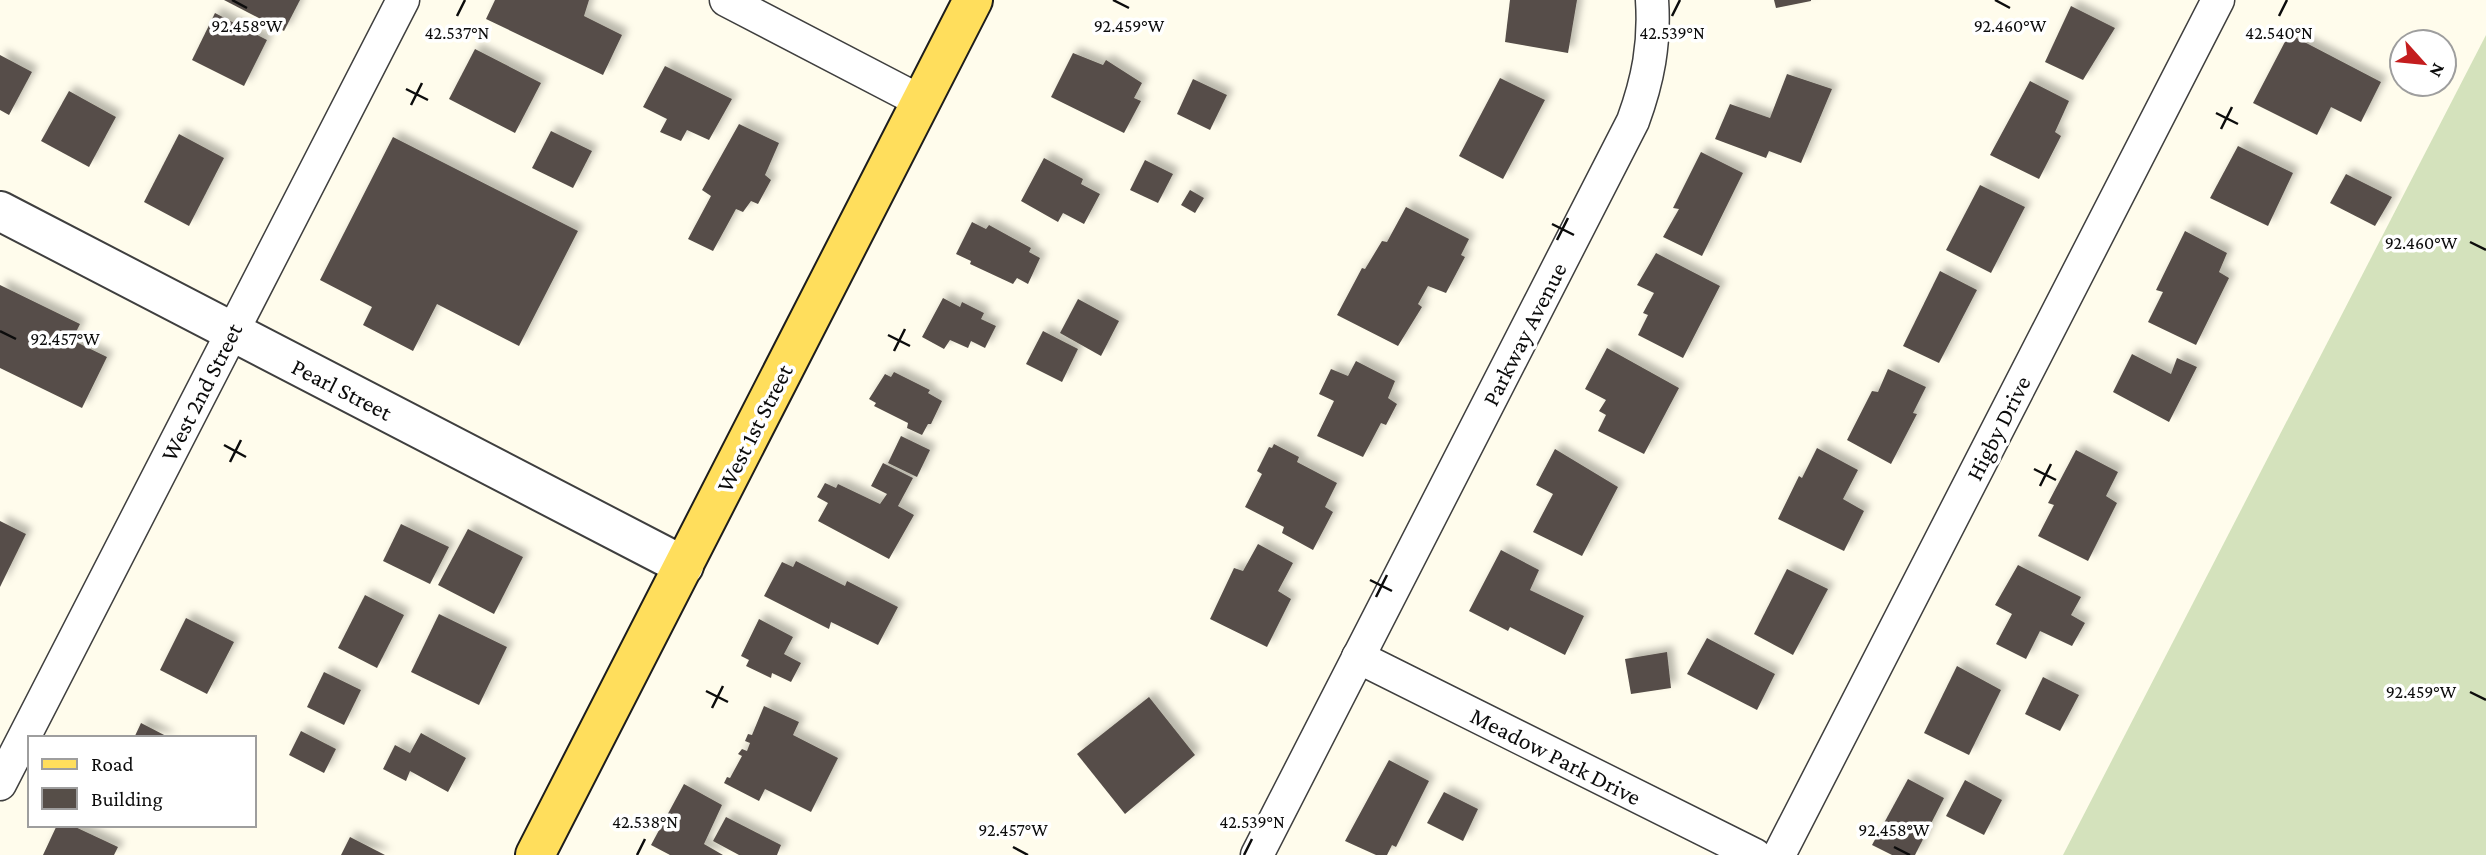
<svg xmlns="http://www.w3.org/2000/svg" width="2486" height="855" font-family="'Crimson Pro',serif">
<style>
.cemetery{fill:#d4e2bc}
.building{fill:#564e48;filter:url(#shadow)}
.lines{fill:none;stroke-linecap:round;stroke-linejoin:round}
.minor-casing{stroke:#3f3f3f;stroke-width:35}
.tertiary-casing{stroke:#3f3f3f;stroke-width:42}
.primary-casing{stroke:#1d1d1d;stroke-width:42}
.minor{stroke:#fff;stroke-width:32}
.tertiary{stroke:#fff;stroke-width:38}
.primary{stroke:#ffde5c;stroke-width:38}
.ticks{fill:none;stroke:#0c0c0c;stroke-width:2.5}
.labels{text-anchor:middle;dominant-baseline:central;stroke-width:7;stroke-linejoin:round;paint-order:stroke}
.street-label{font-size:24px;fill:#0c0c0c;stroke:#fff}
.ticks-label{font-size:18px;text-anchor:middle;fill:#0c0c0c;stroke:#fff;stroke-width:7;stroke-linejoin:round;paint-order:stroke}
</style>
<defs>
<filter id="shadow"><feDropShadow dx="6" dy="-6" stdDeviation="3.5" flood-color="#0004"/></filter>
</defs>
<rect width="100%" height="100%" fill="#fffcec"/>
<!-- cemetery -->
<path class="cemetery" d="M2486,35V855H2063Z"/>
<!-- building -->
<g class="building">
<path d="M224,0H300L284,31Z"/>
<path d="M495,0H589L584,16L622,35L603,75L486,19Z"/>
<path d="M1510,0H1577L1568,53L1505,42Z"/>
<path d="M1774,0H1811V1L1776,8Z"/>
<path d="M2071,6L2115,28L2083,80L2045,62Z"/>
<path d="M215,13L267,40L244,86L192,60Z"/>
<path d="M2289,34L2381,82L2361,122L2331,107L2317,135L2253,103Z"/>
<path d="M475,49L541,83L515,133L449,99Z"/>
<path d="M1073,53L1103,65L1106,60L1142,83L1134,98L1141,101L1124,133L1051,97Z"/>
<path d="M0,55L32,72L9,115L0,110Z"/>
<path d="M665,66L732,99L709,140L687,130L681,141L660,132L667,119L643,107Z"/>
<path d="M1787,74L1832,89L1801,163L1769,151L1766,158L1715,139L1730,104L1770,118Z"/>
<path d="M1500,78L1545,100L1503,179L1459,156Z"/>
<path d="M1193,79L1227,95L1210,130L1177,114Z"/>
<path d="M2030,81L2069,101L2055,132L2061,136L2039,179L1990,155Z"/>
<path d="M69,91L116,117L89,167L41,141Z"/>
<path d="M739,124L779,143L765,175L771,180L758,204L751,201L743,212L736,209L713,251L688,239L711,196L702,190Z"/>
<path d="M551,131L592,151L573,188L532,168Z"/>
<path d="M179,134L224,158L189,226L144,202Z"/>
<path d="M393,137L578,231L519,346L437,304L413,351L363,325L372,307L320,280Z"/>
<path d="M2238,146L2293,173L2268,226L2210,198Z"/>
<path d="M1701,152L1743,173L1702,256L1663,237L1679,209L1673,208Z"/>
<path d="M1044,158L1083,179L1081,184L1100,194L1084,224L1063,213L1058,222L1021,201Z"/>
<path d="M1145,160L1173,174L1158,203L1130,190Z"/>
<path d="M2346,174L2392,197L2375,226L2330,203Z"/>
<path d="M1980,185L2025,207L1991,273L1946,250Z"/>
<path d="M1190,190L1204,198L1195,213L1181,205Z"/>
<path d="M1406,207L1469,239L1461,255L1465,257L1446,293L1428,286L1418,304L1422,307L1398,346L1337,315L1362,268L1365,269L1382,241L1387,242Z"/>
<path d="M972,222L986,229L989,225L1031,248L1029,252L1040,258L1028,284L1017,278L1013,284L970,264L971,261L956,254Z"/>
<path d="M2185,231L2227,253L2219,272L2229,278L2196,345L2148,322L2163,292L2156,290Z"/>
<path d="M1656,253L1720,286L1683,358L1638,335L1648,315L1643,313L1654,293L1637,285Z"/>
<path d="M1940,271L1977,290L1939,363L1903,346Z"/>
<path d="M0,285L80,324L72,340L107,357L82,408L0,368Z"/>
<path d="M943,298L960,307L962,302L984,313L981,319L996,326L985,348L971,341L968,348L950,340L944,349L922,337Z"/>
<path d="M1078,299L1119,321L1101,356L1060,333Z"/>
<path d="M1043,331L1078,349L1062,382L1026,364Z"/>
<path d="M1607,348L1679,388L1644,454L1598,431L1606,415L1599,411L1606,400L1585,389Z"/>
<path d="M2132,354L2171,374L2177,358L2197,367L2169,422L2113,392Z"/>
<path d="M1356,361L1395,381L1388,398L1397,404L1386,425L1381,423L1363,457L1317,436L1334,401L1319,394L1331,369L1348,376Z"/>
<path d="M1888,369L1926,387L1913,413L1917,414L1891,464L1847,440L1872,391L1878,392Z"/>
<path d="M894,372L930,390L928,393L942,401L931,424H928L922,435L907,428L908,423L874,406L876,403L869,399L885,374L891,377Z"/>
<path d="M901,436L930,450L917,477L888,463Z"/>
<path d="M1274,444L1299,457L1297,462L1337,483L1325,507L1333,512L1313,550L1282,533L1284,527L1245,507L1262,474L1257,471L1269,447L1272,448Z"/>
<path d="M1817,448L1858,470L1843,499L1864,511L1844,551L1778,519L1799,476L1802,478Z"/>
<path d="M1555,449L1618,487L1582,556L1533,532L1553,494L1536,485Z"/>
<path d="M2076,450L2118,472L2106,496L2117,503L2088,561L2038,536L2054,505L2048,503Z"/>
<path d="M883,463L913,478L898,506L914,515L889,559L818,521L828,503L817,497L825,483L836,488L838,484L880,504L887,494L871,486Z"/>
<path d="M0,521L26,534L0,587Z"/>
<path d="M401,524L449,547L430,584L383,561Z"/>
<path d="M468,529L523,557L494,614L438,585Z"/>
<path d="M1258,544L1293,563L1278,591L1291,599L1267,647L1210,619L1234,568L1243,571Z"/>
<path d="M1501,550L1539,570L1530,590L1584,616L1565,655L1510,627L1508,631L1469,611Z"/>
<path d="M796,561L845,586L847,581L898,607L878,645L831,622L829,629L764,596L782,562L793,567Z"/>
<path d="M2018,565L2081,597L2071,615L2085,623L2072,646L2040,631L2026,659L1996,644L2012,614L1995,605Z"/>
<path d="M1787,569L1828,589L1793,655L1754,634Z"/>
<path d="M365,595L404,615L377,668L338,648Z"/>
<path d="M439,614L507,647L479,705L411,672Z"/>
<path d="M186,618L234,642L207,694L160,670Z"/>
<path d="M759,619L793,637L784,654L801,663L791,682L772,673L771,678L746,666L749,660L741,656Z"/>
<path d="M1707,638L1775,674L1757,710L1687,674Z"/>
<path d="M1667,652L1671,688L1631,694L1625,659Z"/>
<path d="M1957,666L2001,690L1969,755L1924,733Z"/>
<path d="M324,672L361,690L344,725L307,707Z"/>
<path d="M2043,677L2079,695L2060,731L2025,714Z"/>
<path d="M1149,697L1195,755L1125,814L1077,754Z"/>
<path d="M764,706L799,722L793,735L838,758L811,812L765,789L759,801L724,783L727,777L730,778L742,756L738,754L742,749L747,751L750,743L745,741L748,734L752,735Z"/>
<path d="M141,723L170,738H134Z"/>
<path d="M301,731L336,749L324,773L289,755Z"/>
<path d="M421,733L466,758L448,792L410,771L406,781L383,769L395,745L410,753Z"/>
<path d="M1389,760L1429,781L1396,847L1392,845L1387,855H1376L1345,841Z"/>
<path d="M1908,779L1944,798L1915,855H1892L1872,845Z"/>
<path d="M1965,780L2002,800L1984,835L1946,816Z"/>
<path d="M684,784L722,805L704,844L723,855H670L651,845Z"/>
<path d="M1444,792L1478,809L1463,841L1427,823Z"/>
<path d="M726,817L781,845L777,855H739L713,841Z"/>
<path d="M57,825H71L118,847L114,855H43Z"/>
<path d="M350,837L385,855H341Z"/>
</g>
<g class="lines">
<!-- minor casing -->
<g class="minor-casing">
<g id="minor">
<path d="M726,0L920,101"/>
<path d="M1358,657L1755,855"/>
<path d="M0,784L403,0"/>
<path d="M1257,855L1633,121C1648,80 1655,44 1652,0"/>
<path d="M1779,855L2218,0"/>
</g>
</g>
<!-- tertiary casing -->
<g class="tertiary-casing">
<path id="tertiary" d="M0,211L684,566"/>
</g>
<!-- primary casing -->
<g class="primary-casing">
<path id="primary" d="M535,855L973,0"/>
</g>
<!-- minor -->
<use href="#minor" class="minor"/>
<!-- tertiary -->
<use href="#tertiary" class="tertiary"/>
<!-- primary -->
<use href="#primary" class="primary"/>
</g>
<!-- ticks -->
<path class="ticks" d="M232,0L247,8M1113,0L1129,8M1995,0L2010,8M457,16L465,0M1672,16L1680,0M2279,16L2287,0M406,89L428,100M411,105L422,83M2216,113L2238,124M2221,129L2232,107M1552,224L1574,235M1557,240L1568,218M2470,242L2486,250M0,331L16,339M888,335L910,346M894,351L905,329M224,445L246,457M230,462L241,440M2034,469L2056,480M2040,486L2051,464M1370,580L1392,591M1376,597L1387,575M706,691L728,702M2470,692L2486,700M712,708L723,686M1013,847L1028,855M1894,847L1910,855M637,855L645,839M1244,855L1252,839"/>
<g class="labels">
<!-- street labels -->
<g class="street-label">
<text transform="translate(1524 334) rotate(-63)">Parkway Avenue</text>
<text transform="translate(342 389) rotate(27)">Pearl Street</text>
<text transform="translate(201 392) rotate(-63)">West 2nd Street</text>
<text transform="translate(754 428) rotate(-63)">West 1st Street</text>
<text transform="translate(1998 428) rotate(-63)">Higby Drive</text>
<text transform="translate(1556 756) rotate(27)">Meadow Park Drive</text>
</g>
</g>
<g class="ticks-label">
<text x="247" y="32">92.458°W</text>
<text x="1129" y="32">92.459°W</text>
<text x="2010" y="32">92.460°W</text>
<text x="457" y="39">42.537°N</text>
<text x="1672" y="39">42.539°N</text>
<text x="2279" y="39">42.540°N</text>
<text x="2421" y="249">92.460°W</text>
<text x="65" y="345">92.457°W</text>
<text x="2421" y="698">92.459°W</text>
<text x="645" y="828">42.538°N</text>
<text x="1252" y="828">42.539°N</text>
<text x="1013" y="836">92.457°W</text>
<text x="1894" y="836">92.458°W</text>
</g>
<!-- legend -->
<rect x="28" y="736" width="228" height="91" fill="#ffffff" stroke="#9e9e9e" stroke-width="2"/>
<rect x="42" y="759" width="35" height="10" fill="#ffde5c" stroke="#9e9e9e" stroke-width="2"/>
<text x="91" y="771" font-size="21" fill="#0c0c0c">Road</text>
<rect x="42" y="788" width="35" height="21" fill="#564e48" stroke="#9e9e9e" stroke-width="2"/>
<text x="91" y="806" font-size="21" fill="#0c0c0c">Building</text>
<!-- north arrow -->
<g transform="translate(2423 63) rotate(117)"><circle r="33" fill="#ffffff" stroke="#9e9e9e" stroke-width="2"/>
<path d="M0-5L12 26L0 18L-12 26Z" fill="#c41d1e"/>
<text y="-10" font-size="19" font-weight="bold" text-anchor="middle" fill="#0c0c0c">N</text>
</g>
</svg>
